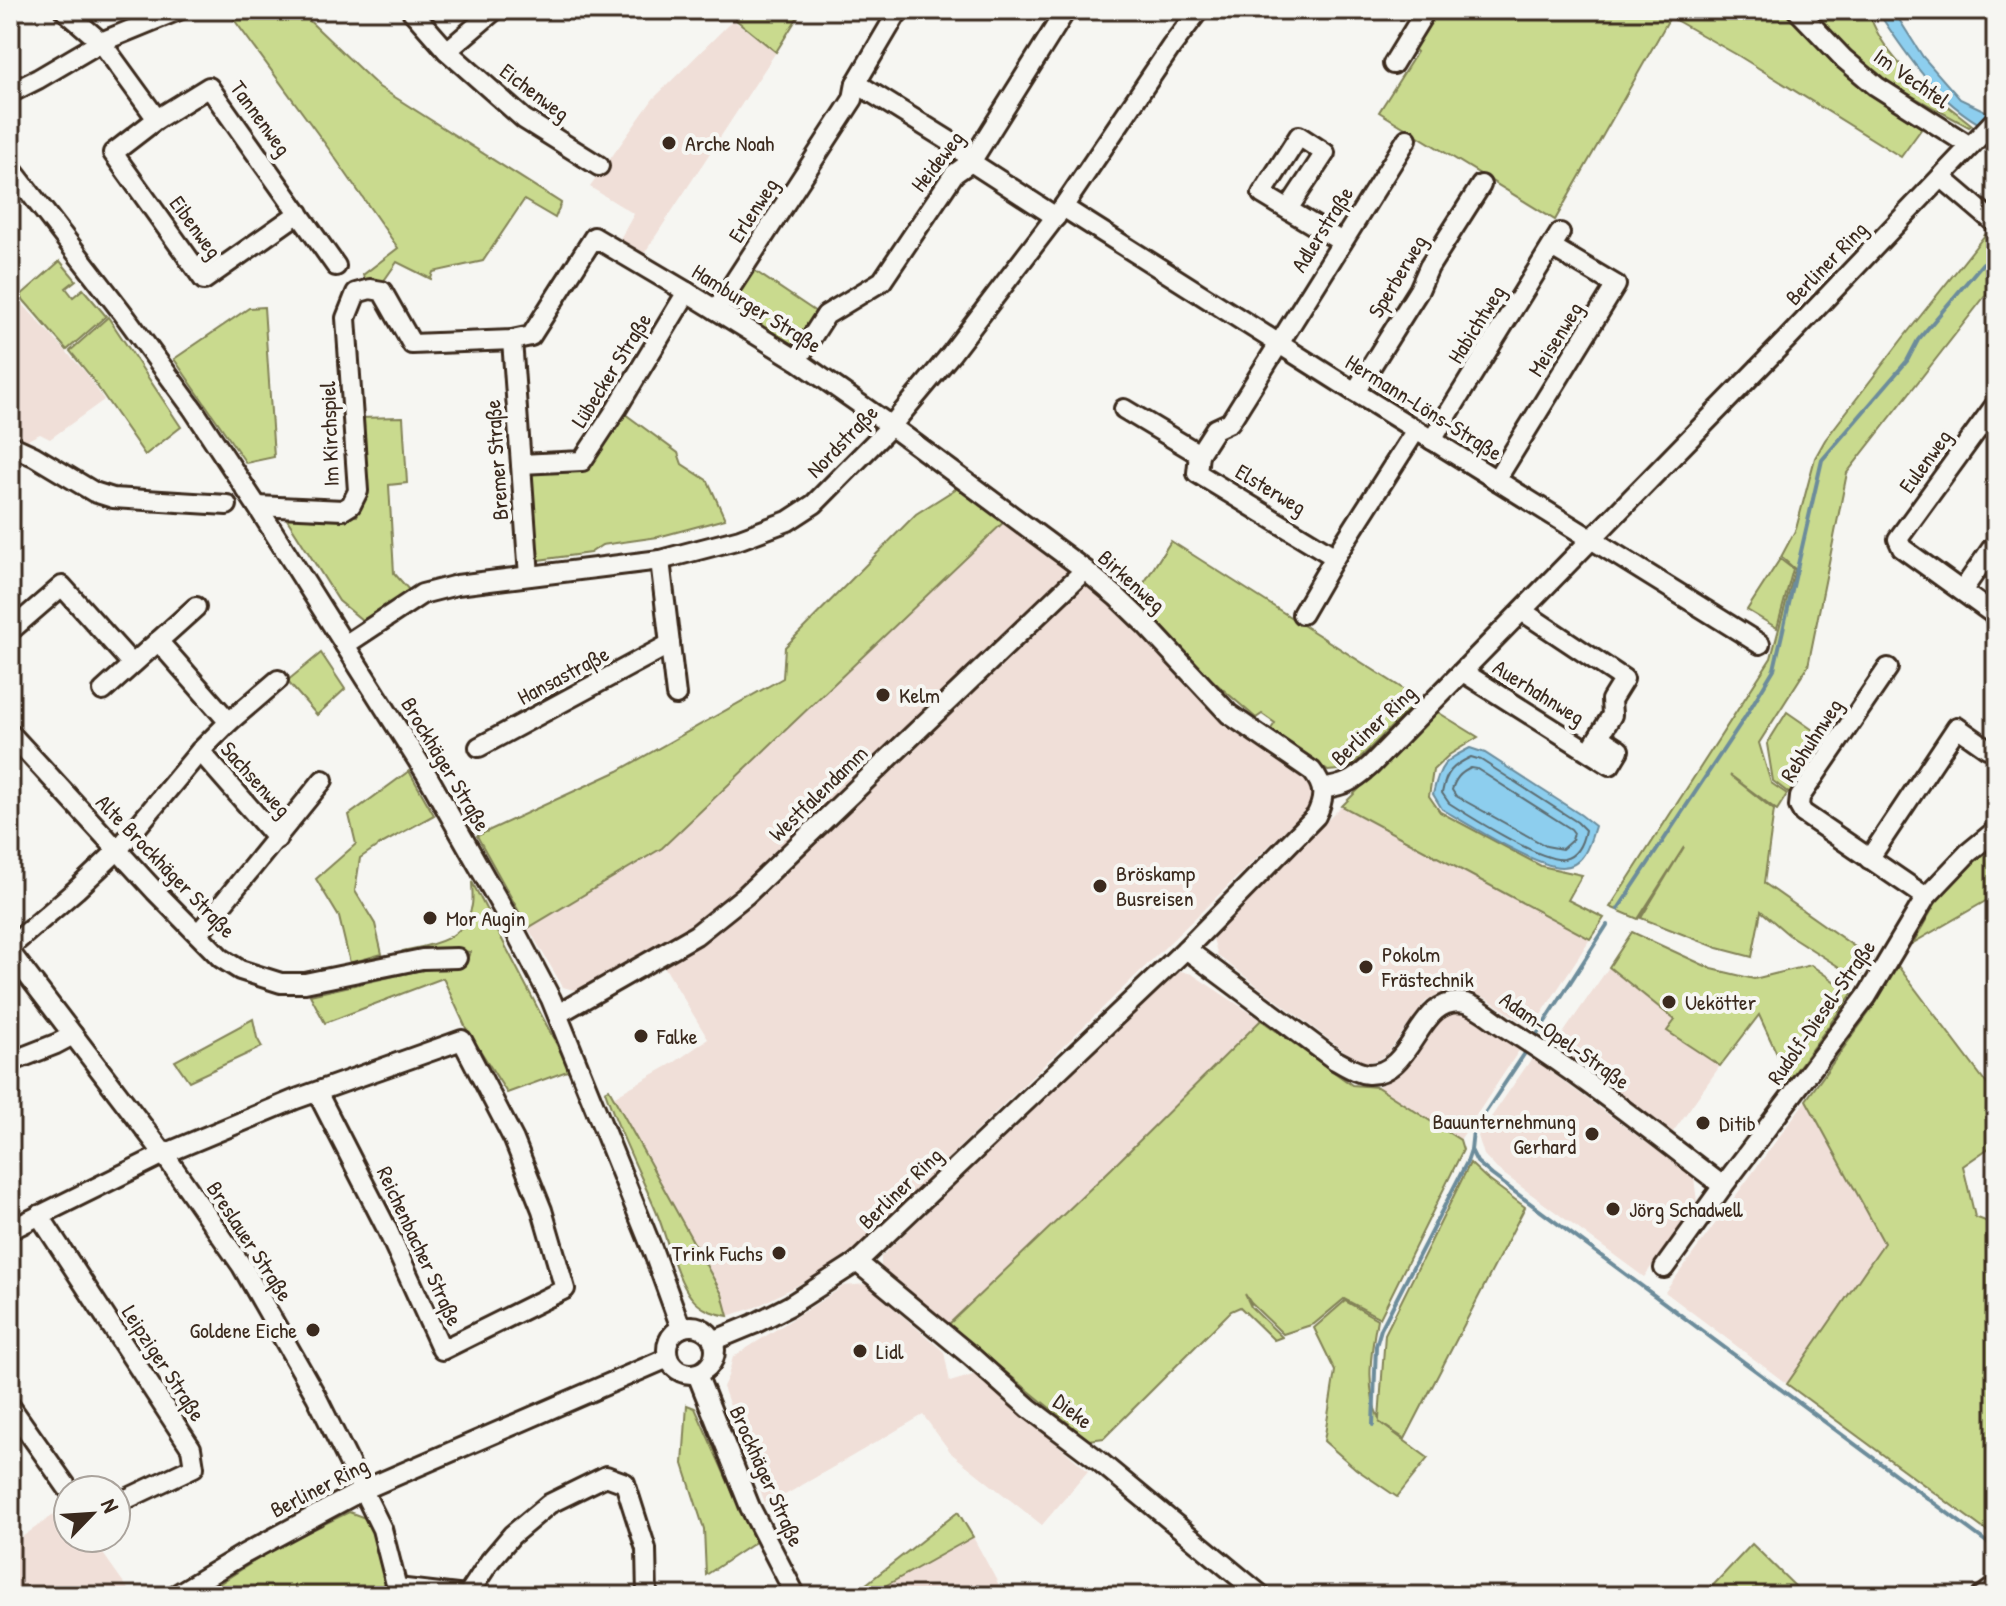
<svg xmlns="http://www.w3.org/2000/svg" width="2006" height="1606" font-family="'Patrick Hand',sans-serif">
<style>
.built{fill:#f0dfd8}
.green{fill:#c9da8e;stroke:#828256;stroke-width:2}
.water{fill:#8dceee;stroke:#6c8c9b;stroke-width:2}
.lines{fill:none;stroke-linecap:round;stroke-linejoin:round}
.shore{stroke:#5c6c71;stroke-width:2}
.stream{stroke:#6c8c9b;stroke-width:4}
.minor-casing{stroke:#3b2a1e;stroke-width:24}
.minor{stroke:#f6f6f2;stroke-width:18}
.poi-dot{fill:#3b2a1e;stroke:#f6f6f2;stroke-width:3}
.labels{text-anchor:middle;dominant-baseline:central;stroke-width:8;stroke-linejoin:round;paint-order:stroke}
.street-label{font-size:22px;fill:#3b2a1e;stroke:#f6f6f2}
.poi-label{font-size:22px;fill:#3b2a1e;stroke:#f6f6f2;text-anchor:start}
</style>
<rect width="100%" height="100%" fill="#f6f6f2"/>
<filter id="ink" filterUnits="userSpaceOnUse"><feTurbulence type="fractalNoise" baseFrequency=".0125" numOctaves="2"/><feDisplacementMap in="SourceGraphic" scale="16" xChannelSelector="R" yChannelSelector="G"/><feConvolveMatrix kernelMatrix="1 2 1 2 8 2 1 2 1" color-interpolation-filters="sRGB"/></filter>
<g filter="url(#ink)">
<!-- built -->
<g class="built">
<path d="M733,20L776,52L640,260L616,246L634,214L590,187L653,99Z"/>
<path d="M10,299H18L86,373L104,400L50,439L40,434L19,444L10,439Z"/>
<path d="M1006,520L1101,594L1234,727L1300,775L1308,785L1312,797L1306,810L857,1247L817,1275L756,1307L728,1316L722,1294L613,1097L675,1062L708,1039L653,948L577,991L563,987L528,928L662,848Z"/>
<path d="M1342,806L1590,939L1532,1029L1488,999L1464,990L1444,992L1426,1001L1387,1054L1377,1060L1367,1062L1357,1059L1343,1050L1218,956L1212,935Z"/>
<path d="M1609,967L1675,1020L1668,1031L1720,1066L1673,1132L1555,1045Z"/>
<path d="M1181,971L1192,974L1261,1020L1111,1169L948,1325L881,1270V1257L1162,982Z"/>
<path d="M1463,1013L1520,1049L1460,1140L1377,1087L1396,1077L1409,1064L1439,1021L1451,1014Z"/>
<path d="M1532,1058L1694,1178L1697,1202L1644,1277L1497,1169L1484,1155L1478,1136Z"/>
<path d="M1806,1100L1884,1243L1787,1384L1665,1292Z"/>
<path d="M866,1284L944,1352L950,1382L976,1374L1088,1471L1042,1525L952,1454L923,1415L766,1506L723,1387L728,1376L733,1357L844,1286Z"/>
<path d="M68,1505V1538H92L133,1596H10V1527L19,1539Z"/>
<path d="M973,1537L1005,1596H880L878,1590Z"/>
</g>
<!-- green -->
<g class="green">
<path d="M227,10H298L379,87L561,203L555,218L524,200L483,261L433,272L431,279L397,262L383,282H365L363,275L398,248L326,145Z"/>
<path d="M745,10H802L776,52L736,20Z"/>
<path d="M1438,10H1788L1925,124L1901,157L1739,56L1670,17L1555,220L1379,112L1417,52L1413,48Z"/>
<path d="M1808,10H1868C1884,63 1931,92 1972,125L1969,127L1882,80L1848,54Z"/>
<path d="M1985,235L1996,245V282L1847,473L1808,666L1759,743L1771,783L1787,794L1777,810L1730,775L1774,810L1764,883L1872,959L1858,979L1789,935L1761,911L1752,957L1718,948L1641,918L1684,847L1638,919L1610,907L1771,658L1795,569L1781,557L1796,529L1815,458L1825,440L1903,338Z"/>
<path d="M60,261L76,280L66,288L73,297L83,289L106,316L67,350L20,296Z"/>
<path d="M752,269L819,314L797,347L786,349L733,314L728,304Z"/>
<path d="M264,307L274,457L246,463L174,359L249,308Z"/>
<path d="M108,317L181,427L145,455L88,373L70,351Z"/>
<path d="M621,411L678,453L682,464L708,481L725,519L658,537L602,545L590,553L538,560L530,471L589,467Z"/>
<path d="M403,417L407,483L389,485L394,573L410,591L374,615L362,620L339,601L283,513L357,516L366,494L357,418Z"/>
<path d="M957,488L1006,520L662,848L528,928L477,836L618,771L783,678L785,647L916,514Z"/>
<path d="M1171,541L1419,699L1349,769L1328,771L1271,729L1275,723L1262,714L1256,718L1211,679L1135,597Z"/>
<path d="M1780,559L1793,569L1777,628L1747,610Z"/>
<path d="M321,653L345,689L317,715L287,681Z"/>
<path d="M1436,711L1478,737L1449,755L1433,770L1429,796L1440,812L1541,866L1582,875L1568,900L1604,918L1590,939L1342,806Z"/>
<path d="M1787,712L1826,739L1790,794L1773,781L1767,744Z"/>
<path d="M409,771L434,815L376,847L360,858L355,891L375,924L382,954L350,963L339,917L316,879L356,844L349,815Z"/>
<path d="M1996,842V895L1913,943L1938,899L1970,863Z"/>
<path d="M472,882L570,1070L507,1093L466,1028L443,978L325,1023L310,995L417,971L465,964L470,952L449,949L406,955L403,951C431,945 463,941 471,909C474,901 472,890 472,882Z"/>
<path d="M1632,932L1712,969L1754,979L1811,965L1852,994L1789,1080L1759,1015L1720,1066L1667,1031L1675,1020L1609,967Z"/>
<path d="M1898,966L1996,1096V1143L1963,1166L1975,1217L1996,1225V1538L1787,1384L1884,1243L1806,1100L1876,1003Z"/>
<path d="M253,1019L257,1038L262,1047L189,1081L175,1061Z"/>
<path d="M1261,1020L1352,1085L1377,1087L1460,1140L1463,1150L1380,1318L1344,1299L1314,1324L1283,1334L1251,1303L1245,1294L1251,1307L1282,1337L1274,1340L1240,1307L1231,1311L1104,1438L1089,1440L948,1325L1111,1169Z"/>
<path d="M609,1089L722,1294L728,1316C713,1313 701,1310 691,1297C676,1279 666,1234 656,1211C639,1171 619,1132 605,1091Z"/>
<path d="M1470,1163L1486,1178L1525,1207L1405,1439L1379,1422L1428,1458L1397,1497L1356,1469L1324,1441L1335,1371L1314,1328L1345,1301L1377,1319C1371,1351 1365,1389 1379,1419L1385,1334Z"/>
<path d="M687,1405L695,1408L745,1520L757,1541L706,1575L704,1529L683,1464Z"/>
<path d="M349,1512L368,1519L380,1543L386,1591L363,1596H200L275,1548Z"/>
<path d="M958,1512L973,1537L878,1590L880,1596H851Z"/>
<path d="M1752,1544L1803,1594L1805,1596H1703Z"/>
</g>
<!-- water -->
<g class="water">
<path d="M1879,10H1893L1923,57L1960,99L1996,116V133C1942,107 1914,66 1882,18Z"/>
<path d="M1470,748L1485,753L1581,815L1595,826C1590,843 1584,867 1562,867C1538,868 1466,823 1442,809L1433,794C1440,764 1443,762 1470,748Z"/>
</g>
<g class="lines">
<!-- shore -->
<g class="shore">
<path d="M1471,757L1481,760L1577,822L1585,830C1583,841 1578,856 1564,859C1543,863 1469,816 1449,803L1442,793C1446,772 1452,766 1471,757Z"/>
<path d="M1471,768L1477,769L1571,829L1574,833L1572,840L1562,849L1546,846L1456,796L1452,790C1455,779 1460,773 1471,768Z"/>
</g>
<!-- stream -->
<g class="stream">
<path d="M1618,909L1745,717L1774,669L1822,460L1907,361L1918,340L1983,263"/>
<path d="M1534,1039L1607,925"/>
<path d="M1527,1050L1473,1131L1471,1150L1477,1162L1492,1175L1996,1549"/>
<path d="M1373,1425L1376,1346L1381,1329L1467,1162L1471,1150"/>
</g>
<!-- minor casing -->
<g class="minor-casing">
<g id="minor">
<path d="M64,10L101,42L157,119"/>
<path d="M411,10L447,51L524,119L599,166"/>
<path d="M1797,10L1844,59L1876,86L1970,146"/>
<path d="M447,51L495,10"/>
<path d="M1393,64L1426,10"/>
<path d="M856,83L959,147L971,162L1056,217"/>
<path d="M10,93L38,79L101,42L179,10"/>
<path d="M10,167L122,312L193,409L257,506L427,775L512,925L551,999L653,1251L681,1328"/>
<path d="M1941,177L1996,224"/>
<path d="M1063,207L1355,392L1760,644"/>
<path d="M1288,209L1325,153L1299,136L1262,194L1342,242"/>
<path d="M299,213L204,280L113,153L157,119L209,87L336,266"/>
<path d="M716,310L853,99L856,83L899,10"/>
<path d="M512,340L529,576"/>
<path d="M797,360L826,315L882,281L954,174L971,162L1066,10"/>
<path d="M1355,392L1419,290L1429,267L1481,185"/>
<path d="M1996,404L1898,539L1902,548L1996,616"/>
<path d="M1124,409L1199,454"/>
<path d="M1432,440L1560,233"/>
<path d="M10,445L34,456L94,492L113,498L227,505"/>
<path d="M521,464L582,461L617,408L687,292"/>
<path d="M1496,480L1616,285L1552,247"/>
<path d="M257,506L343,510L351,505L358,491L346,318L356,293L370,289L382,291L412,344L512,340L531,336L594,237L687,292L797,360L891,426L1085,570L1117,597L1146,625L1229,714L1312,771C1325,787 1325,798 1316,816L1186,949L857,1262L789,1306L754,1324L713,1341"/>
<path d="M1335,557L1197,473L1199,454L1215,429L1230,422L1407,139"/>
<path d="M660,560L676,695"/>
<path d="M1962,591L1992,548"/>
<path d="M1522,611L1624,679L1611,700L1612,715L1593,746"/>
<path d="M1302,614L1335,557L1416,430"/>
<path d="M10,631L62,586L132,664"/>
<path d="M158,641L229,722"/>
<path d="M345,645L422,594L457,585L660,560L740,539L788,521L814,504L891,426L951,354L1063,207L1171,47L1199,10"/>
<path d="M1888,668L1800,797L1799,806L1803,813L1926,897"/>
<path d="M1463,672L1610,765L1619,750L1599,737"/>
<path d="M103,691L196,607"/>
<path d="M10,733L155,891L221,958L240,970L281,983H305L422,959L457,958"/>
<path d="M479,747L670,644"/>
<path d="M200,751L277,839"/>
<path d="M1322,789C1345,785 1352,782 1370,766L1787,339L1996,119"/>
<path d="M1869,859L1957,727L1987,748"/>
<path d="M198,934L323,780"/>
<path d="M10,947L76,890L117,851L200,751L229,722L278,680"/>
<path d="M1186,949L1335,1060C1345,1065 1356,1073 1368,1074C1415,1075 1417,993 1465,1003C1480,1007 1493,1020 1506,1028C1582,1075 1652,1132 1723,1186"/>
<path d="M10,952L164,1154L242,1266L316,1396L382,1529L397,1588L396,1596"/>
<path d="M558,1014L696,935L746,895L1085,570"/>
<path d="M10,1062L56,1044L73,1035"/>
<path d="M39,1215L191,1448L194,1467L116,1504"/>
<path d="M10,1230L164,1154L296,1099L462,1040L514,1140L542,1210L565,1289L442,1350L387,1229L317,1092"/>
<path d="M857,1262L972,1357L1029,1408L1094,1457L1262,1596"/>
<path d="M1664,1268L1723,1186L1867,996L1926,897L1968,853L1996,830"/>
<circle cx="691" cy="1350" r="24"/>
<path d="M697,1374L750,1507L796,1596"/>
<path d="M10,1406L69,1490"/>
<path d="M397,1588L466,1596"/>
<path d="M174,1596L244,1554L363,1490L668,1358"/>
<path d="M467,1596L490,1561L512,1535L549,1504L606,1476L625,1483L646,1549L647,1596"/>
<path d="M1982,1596L1996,1586"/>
</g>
</g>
<!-- minor -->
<use href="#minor" class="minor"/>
</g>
</g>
<!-- markers -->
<g class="poi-dot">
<circle cx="669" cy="143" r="8"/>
<circle cx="883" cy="695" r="8"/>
<circle cx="1100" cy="886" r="8"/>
<circle cx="430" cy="918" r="8"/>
<circle cx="1366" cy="967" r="8"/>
<circle cx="1669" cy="1002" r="8"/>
<circle cx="641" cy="1036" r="8"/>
<circle cx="1703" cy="1123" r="8"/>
<circle cx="1592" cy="1134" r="8"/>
<circle cx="1613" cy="1209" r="8"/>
<circle cx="779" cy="1253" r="8"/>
<circle cx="313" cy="1330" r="8"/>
<circle cx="860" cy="1351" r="8"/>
</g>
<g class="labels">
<!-- street labels -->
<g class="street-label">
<text transform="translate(1912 78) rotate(35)">Im Vechtel</text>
<text transform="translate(535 92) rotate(37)">Eichenweg</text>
<text transform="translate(261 118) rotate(54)">Tannenweg</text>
<text transform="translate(937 161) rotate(-52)">Heideweg</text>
<text transform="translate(753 210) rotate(-57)">Erlenweg</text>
<text transform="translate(196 227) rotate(54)">Eibenweg</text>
<text transform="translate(1322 229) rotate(-58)">Adlerstraße</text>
<text transform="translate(1826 263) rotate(-46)">Berliner Ring</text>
<text transform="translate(1397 276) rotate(-59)">Sperberweg</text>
<text transform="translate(757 308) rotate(32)">Hamburger Straße</text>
<text transform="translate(1476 324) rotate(-58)">Habichtweg</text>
<text transform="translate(1555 339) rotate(-58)">Meisenweg</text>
<text transform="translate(611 370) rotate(-58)">Lübecker Straße</text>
<text transform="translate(1424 407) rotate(32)">Hermann-Löns-Straße</text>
<text transform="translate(329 434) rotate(-92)">Im Kirchspiel</text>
<text transform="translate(842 441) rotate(-46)">Nordstraße</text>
<text transform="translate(496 460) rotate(-94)">Bremer Straße</text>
<text transform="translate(1925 461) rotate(-54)">Eulenweg</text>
<text transform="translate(1271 489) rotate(31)">Elsterweg</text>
<text transform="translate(1132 581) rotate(42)">Birkenweg</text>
<text transform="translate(563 675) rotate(-28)">Hansastraße</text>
<text transform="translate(1539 692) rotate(32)">Auerhahnweg</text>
<text transform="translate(1373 725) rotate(-43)">Berliner Ring</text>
<text transform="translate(1811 740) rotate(-57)">Rebhuhnweg</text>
<text transform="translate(446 764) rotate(59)">Brockhäger Straße</text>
<text transform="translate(256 779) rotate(48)">Sachsenweg</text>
<text transform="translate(818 793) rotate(-44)">Westfalendamm</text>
<text transform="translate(166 866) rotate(46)">Alte Brockhäger Straße</text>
<text transform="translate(1821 1012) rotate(-55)">Rudolf-Diesel-Straße</text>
<text transform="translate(1565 1040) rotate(35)">Adam-Opel-Straße</text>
<text transform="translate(900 1188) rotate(-44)">Berliner Ring</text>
<text transform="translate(250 1241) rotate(57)">Breslauer Straße</text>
<text transform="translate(420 1246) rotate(65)">Reichenbacher Straße</text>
<text transform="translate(164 1363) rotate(57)">Leipziger Straße</text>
<text transform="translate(1073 1411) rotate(37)">Dieke</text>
<text transform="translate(767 1476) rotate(66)">Brockhäger Straße</text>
<text transform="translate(319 1487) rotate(-27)">Berliner Ring</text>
</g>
<!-- poi labels -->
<g class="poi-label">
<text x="685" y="143">Arche Noah</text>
<text x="899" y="695">Kelm</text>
<text x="1116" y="873">Bröskamp<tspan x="1116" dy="25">Busreisen</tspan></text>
<text x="446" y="918">Mor Augin</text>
<text x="1382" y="954">Pokolm<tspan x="1382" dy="25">Frästechnik</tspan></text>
<text x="1685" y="1002">Uekötter</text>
<text x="657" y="1036">Falke</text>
<text x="1576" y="1121" text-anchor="end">Bauunternehmung<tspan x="1576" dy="25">Gerhard</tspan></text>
<text x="1719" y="1123">Ditib</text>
<text x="1629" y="1209">Jörg Schadwell</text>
<text x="763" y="1253" text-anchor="end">Trink Fuchs</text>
<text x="297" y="1330" text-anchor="end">Goldene Eiche</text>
<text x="876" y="1351">Lidl</text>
</g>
</g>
<!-- margin -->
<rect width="2006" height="1606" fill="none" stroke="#f6f6f2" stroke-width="40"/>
<rect x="20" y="20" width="1966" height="1566" fill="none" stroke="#3b2a1e" stroke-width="3" filter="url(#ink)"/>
<!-- north arrow -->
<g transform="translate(92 1514) rotate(65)"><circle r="38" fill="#f6f6f2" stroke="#aba49d" stroke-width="2"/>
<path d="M0-6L14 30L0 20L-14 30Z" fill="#3b2a1e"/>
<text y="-12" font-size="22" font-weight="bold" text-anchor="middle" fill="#3b2a1e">N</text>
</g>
</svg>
